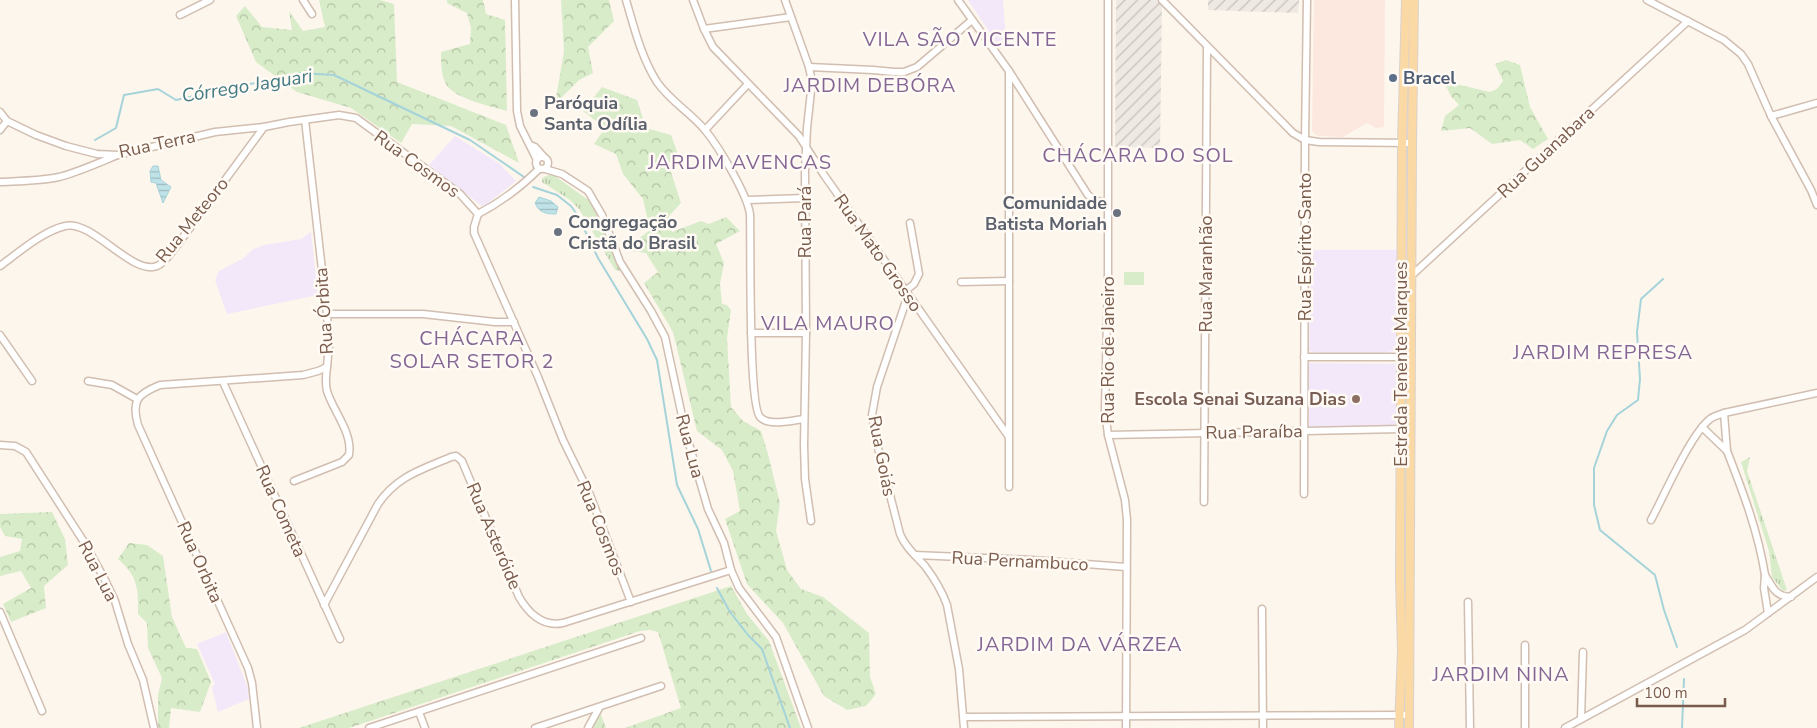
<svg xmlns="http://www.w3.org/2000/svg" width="1817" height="728" font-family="'Nunito Sans',sans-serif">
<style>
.commercial{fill:#fde8e0}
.industrial{fill:url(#industrial-furrows)}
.education{fill:#f3e8fa}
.forest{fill:url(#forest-crowns)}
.park{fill:url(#park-tufts)}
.garden{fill:#d8ecc9}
.water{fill:url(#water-rules);stroke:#a5d3da}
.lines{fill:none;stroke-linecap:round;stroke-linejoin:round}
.stream{stroke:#a5d3da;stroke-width:2}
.minor-casing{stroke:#d1beb0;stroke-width:9}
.major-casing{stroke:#dad1cd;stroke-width:10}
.minor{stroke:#fff;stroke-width:6}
.major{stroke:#fbd9a5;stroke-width:8}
.service-dot{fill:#5c6f8a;stroke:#fffaf3;stroke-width:2}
.worship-dot{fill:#6b7280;stroke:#fffaf3;stroke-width:2}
.education-dot{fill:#8d6e63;stroke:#fffaf3;stroke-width:2}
.labels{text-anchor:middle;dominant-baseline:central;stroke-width:5;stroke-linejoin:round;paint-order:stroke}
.service-label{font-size:18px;font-weight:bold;fill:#4e5e75;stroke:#fffaf3;text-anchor:start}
.worship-label{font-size:18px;font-weight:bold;fill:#5b616d;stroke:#fffaf3;text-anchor:start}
.street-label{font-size:18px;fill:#7a5c4d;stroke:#fffaf3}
.education-label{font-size:18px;font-weight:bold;fill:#785e54;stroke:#fffaf3;text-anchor:end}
.water-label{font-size:19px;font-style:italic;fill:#437c86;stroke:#fffaf3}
.quarter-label{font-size:20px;letter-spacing:1px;fill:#846695;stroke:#fffaf3}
</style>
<defs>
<pattern id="industrial-furrows" width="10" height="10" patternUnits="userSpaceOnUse" patternTransform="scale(1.25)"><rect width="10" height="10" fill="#efe9e4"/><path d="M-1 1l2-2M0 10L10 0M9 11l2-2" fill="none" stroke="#c7c0bb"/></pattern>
<pattern id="forest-crowns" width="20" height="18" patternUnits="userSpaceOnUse" patternTransform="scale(1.25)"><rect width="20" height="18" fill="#d8ecc9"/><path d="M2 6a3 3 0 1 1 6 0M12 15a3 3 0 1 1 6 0" fill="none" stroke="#b4c2a5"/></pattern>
<pattern id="park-tufts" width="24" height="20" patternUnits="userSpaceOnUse" patternTransform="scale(1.25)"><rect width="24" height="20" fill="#d8ecc9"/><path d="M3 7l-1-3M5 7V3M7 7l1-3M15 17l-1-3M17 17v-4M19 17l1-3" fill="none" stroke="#b4c2a5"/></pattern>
<pattern id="water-rules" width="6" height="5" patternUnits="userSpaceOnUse" patternTransform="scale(1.25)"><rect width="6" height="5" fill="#bfe3e8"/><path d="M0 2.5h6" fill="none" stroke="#a0bbbe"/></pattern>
</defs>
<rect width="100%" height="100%" fill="#fdf6ec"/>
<!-- commercial -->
<path class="commercial" d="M1314,0H1385L1384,127L1376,128L1367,123L1343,137L1318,136L1312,131Z"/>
<!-- industrial -->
<g class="industrial">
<path d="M1116,0H1158L1162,5L1160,148L1115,147Z"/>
<path d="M1208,0H1299L1298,13L1208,10Z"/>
</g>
<!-- education -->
<g class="education">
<path d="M968,0H1003L1006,40L998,45Z"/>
<path d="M455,136L500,164L516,181L483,207L429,165Z"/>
<path d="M311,232L318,295L227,314L215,280L219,271L244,258L253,249L264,245L301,239Z"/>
<path d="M1311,250H1404L1399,353L1396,354L1392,351L1382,354L1328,355L1309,351Z"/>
<path d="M1308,363L1404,364L1402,424L1376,426L1309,427Z"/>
<path d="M226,632L247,686L249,699L218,712L212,688L215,684L197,644Z"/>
</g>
<!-- forest -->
<g class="forest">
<path d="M319,0H380L394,4L397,82L506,125L519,163L451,126L412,124L401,143L351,108L297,92L256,62L236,16L245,6L262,27L292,30L289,11L303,31L325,27Z"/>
<path d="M447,0H483L486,14L505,20L507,111C491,106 452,99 445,82C441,73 441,62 441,52L470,44L471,28L467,13L447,3Z"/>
<path d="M561,0H609L614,21L588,47L593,73L579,80L555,104L564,51Z"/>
<path d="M1506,60L1520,65L1530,107L1548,139L1533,149L1520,140L1492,144L1470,128L1441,131L1445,116L1459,105L1451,96L1446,86L1460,85L1490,92L1497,89L1503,81L1495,64Z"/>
<path d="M602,87L637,100L646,128L671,135L679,157L668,163L681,203L669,216L672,232L701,221L709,224L726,217L740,231L716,244L724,263L720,284L722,304L727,305L731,310L727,338L731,407L743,421L761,431L768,454L780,503L776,531L787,570L801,589L823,597L869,633L870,677L876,694L866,706L847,710L824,696L783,623L747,584L725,519L740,511L733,471L722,450L697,431L673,332L644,283L658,272L646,253L623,250L650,230L643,199L623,174L616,154L594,144L605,128L583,111Z"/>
<path d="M52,512L65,539L68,565L44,586L46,608L11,622L3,604L31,588L21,571L0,576V557L20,551L22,539L5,536L0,527V514Z"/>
<path d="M129,543L147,545L163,556L172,617L186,648L197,649L211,682L200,712L171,708L169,728H158V695L162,678L148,648L147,623L138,614C139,589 137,575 118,559Z"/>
<path d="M731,586L747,614L769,641L801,728H625L681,708L658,632L650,630L640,631L349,728H299Z"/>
<path d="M600,712L606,728H590Z"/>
</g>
<!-- park -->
<g class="park">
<path d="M549,175L555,176L591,202L601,222L608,243L621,271L615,270L579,209L570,200L542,182V178Z"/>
<path d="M1750,457L1747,471L1787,590L1783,591L1772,577L1769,551L1741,462Z"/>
</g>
<!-- garden -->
<rect class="garden" x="1124" y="272" width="20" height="13"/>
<!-- water -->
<g class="water">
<path d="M153,166H158L161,180L171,187L163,203L156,183L151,182L150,171Z"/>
<path d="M539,197L551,201L558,207L556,214C547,214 539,213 535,203Z"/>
</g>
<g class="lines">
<!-- stream -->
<g class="stream">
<path d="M95,140L116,128L124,95L158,89L176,100L301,73L334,75L470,140L524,177"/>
<path d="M533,187L557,195L571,206L578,216L598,258L647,339L657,360L677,485L698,529L711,571"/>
<path d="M1663,279L1641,299L1637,332L1640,379L1638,400L1617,415L1607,431L1594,468V505L1600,530L1655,575L1664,610L1677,647"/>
<path d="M717,588L730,612L748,635L762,649L790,728"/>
<path d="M1682,728L1684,679"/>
</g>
<!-- minor casing -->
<g class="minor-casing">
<g id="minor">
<path d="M303,0L312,14"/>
<path d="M515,0L517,111L520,126L537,160"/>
<path d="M626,0C634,27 641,57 657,82C670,101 691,113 705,130C719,147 747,194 750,214C751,243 748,404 760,417C769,427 793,420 804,419"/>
<path d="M693,0L704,29L713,47L799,136L824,175L1009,437"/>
<path d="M785,0L809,67L812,82L807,128L805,171L806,333L804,445L805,479L811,521"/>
<path d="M958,0L1009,71L1088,195L1096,201L1107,202"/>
<path d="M1108,0V275L1105,410L1108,435L1125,500L1127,520L1126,728"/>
<path d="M1162,0L1293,133L1305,140L1319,142L1412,143"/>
<path d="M1647,0L1724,40L1741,54L1748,64L1771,116L1811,190L1817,205"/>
<path d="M180,15L210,0"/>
<path d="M704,29L791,17"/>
<path d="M809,67L873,70L894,72H904L917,67L972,20"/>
<path d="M0,112L7,121L36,135L66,146L97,154L118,155L215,132L264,127L289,122L339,115L356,118L460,194L478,214L474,227V233L538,377L563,440L590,495L631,602"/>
<path d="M1771,116L1817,103"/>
<path d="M0,130L7,121"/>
<path d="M705,130L748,84"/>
<path d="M530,145L535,147L544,157"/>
<circle cx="542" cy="163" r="6"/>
<path d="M545,169L562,174L588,191L602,215L620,262L651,311L665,337L685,430L708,509L724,543L731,570L739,588L776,637L808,728"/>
<path d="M0,182C19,181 40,181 59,177C78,172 96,164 115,156"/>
<path d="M747,200L805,198"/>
<path d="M478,214C501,202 521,187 539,169"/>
<path d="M0,266C18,253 43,231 65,226C92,219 132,276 157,266C166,262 172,251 178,244L264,127"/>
<path d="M1401,276H1411L1688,21"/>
<path d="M961,282L1009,281"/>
<path d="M905,291L914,284L919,274L910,223"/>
<path d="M908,295L877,387L872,415L877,444L900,534C905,547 916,556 925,566C934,578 942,591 947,605L959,669L964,728"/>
<path d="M327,314H423L495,322H514"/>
<path d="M751,333H806"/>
<path d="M0,335L32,381"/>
<path d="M1304,357H1401"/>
<path d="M88,381L112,385L137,399"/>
<path d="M223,382L340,639"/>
<path d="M1702,427L1727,451L1724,413"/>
<path d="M1108,435L1401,429"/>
<path d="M0,445L15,446L26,452L84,542L104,578L115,601L128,644L143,680L154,728"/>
<path d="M1727,451C1743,492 1758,531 1765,575"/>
<path d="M294,481L342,462L349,455C353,433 333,411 327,391C325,383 326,374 327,367"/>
<path d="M1009,487V71"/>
<path d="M1304,494L1305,140L1307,0"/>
<path d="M1204,502L1207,47"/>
<path d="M1651,520C1664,496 1690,435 1710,419C1714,416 1719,415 1724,413L1817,393"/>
<path d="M915,555L1032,560L1126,567"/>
<path d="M1468,602L1470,728"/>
<path d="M324,605L378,504C397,476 421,470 451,457L456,456L462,461L519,597C529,614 543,627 563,623L731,570"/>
<path d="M1262,609L1263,728"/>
<path d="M0,612L42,711"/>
<path d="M1768,613L1764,588L1765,575C1773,588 1775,596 1791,597"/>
<path d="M1525,645V728"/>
<path d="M419,712L425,728"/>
<path d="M964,717L1409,715"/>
<path d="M1581,719L1583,652"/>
<path d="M257,728L252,683L248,668L138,425C131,400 138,394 160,385L303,375L318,371L327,367L329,345L327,314L305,120"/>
<path d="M369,728L641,638"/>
<path d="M535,728L661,686"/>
<path d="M588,728L599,708"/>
<path d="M1565,728L1745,630L1817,577"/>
</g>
</g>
<!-- major casing -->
<g class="major-casing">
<g id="major">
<path d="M1399,728L1402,650L1400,580L1402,143L1406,0"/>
<path d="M1409,728L1412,143L1414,0"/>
</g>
</g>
<!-- minor -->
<use href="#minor" class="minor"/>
<!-- major -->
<use href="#major" class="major"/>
</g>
<!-- markers -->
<circle class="service-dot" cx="1393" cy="78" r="5"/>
<g class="worship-dot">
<circle cx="534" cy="113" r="5"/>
<circle cx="1117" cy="213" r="5"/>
<circle cx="558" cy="232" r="5"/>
</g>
<circle class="education-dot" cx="1356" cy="399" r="5"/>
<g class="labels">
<!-- service labels -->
<g class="service-label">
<text x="1403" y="78">Bracel</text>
</g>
<!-- worship labels -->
<g class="worship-label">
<text x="544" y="103">Paróquia<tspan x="544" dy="21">Santa Odília</tspan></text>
<text x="1107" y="203" text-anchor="end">Comunidade<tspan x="1107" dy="21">Batista Moriah</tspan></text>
<text x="568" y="222">Congregação<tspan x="568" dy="21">Cristã do Brasil</tspan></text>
</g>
<!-- street labels -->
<g class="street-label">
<text transform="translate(157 144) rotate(-12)">Rua Terra</text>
<text transform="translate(1546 152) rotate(-43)">Rua Guanabara</text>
<text transform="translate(417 164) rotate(36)">Rua Cosmos</text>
<text transform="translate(192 220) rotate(-51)">Rua Meteoro</text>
<text transform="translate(805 222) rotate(-90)">Rua Pará</text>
<text transform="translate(1305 247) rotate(-90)">Rua Espírito Santo</text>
<text transform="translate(878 253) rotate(55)">Rua Mato Grosso</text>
<text transform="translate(1206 274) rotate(-90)">Rua Maranhão</text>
<text transform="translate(324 311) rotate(-94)">Rua Órbita</text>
<text transform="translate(1108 350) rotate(-90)">Rua Rio de Janeiro</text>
<text transform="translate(1401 364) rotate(-90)">Estrada Tenente Marques</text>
<text transform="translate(1254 432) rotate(-1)">Rua Paraíba</text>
<text transform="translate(690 446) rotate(75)">Rua Lua</text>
<text transform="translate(882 456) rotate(79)">Rua Goiás</text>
<text transform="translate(281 511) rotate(66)">Rua Cometa</text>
<text transform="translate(601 528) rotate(68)">Rua Cosmos</text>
<text transform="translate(494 536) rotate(67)">Rua Asteróide</text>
<text transform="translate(1020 561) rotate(3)">Rua Pernambuco</text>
<text transform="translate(200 562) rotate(66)">Rua Orbita</text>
<text transform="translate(98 571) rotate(63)">Rua Lua</text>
</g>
<!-- education labels -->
<g class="education-label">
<text x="1346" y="399">Escola Senai Suzana Dias</text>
</g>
<!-- water labels -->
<g class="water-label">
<text transform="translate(247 86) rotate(-9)">Córrego Jaguari</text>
</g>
<!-- quarter labels -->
<g class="quarter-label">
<text x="960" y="39">VILA SÃO VICENTE</text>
<text x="870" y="85">JARDIM DEBÓRA</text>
<text x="1138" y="155">CHÁCARA DO SOL</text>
<text x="740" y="162">JARDIM AVENCAS</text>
<text x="828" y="323">VILA MAURO</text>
<text x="472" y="338">CHÁCARA<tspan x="472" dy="23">SOLAR SETOR 2</tspan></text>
<text x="1603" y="352">JARDIM REPRESA</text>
<text x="1080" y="644">JARDIM DA VÁRZEA</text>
<text x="1501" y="674">JARDIM NINA</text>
</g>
</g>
<!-- scale -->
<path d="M1637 698v8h88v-8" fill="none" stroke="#7a5c4d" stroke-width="2.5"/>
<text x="1644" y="698" font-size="15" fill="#7a5c4d" stroke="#fffaf3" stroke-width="4" paint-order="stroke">100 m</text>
</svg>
